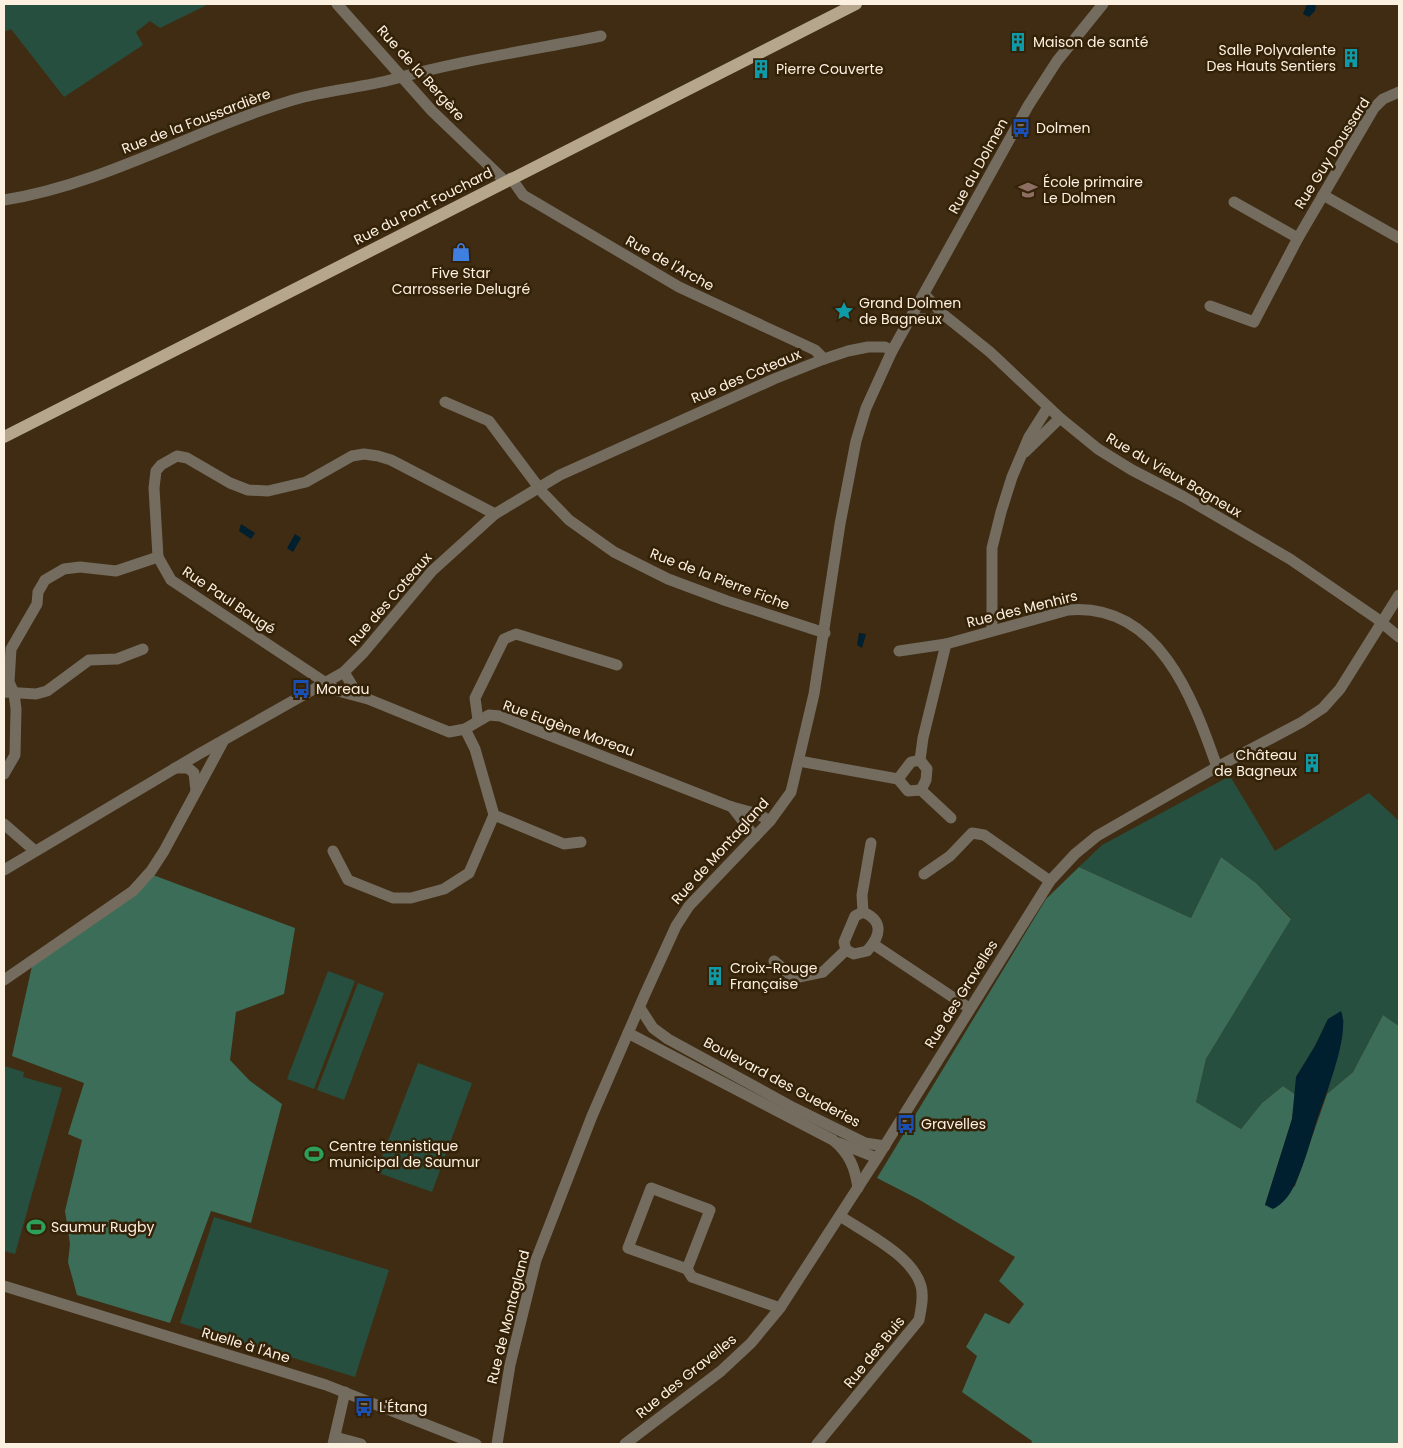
<svg xmlns="http://www.w3.org/2000/svg" width="1403" height="1448" font-family="Poppins,sans-serif">
<style>
.green{fill:#274f3f}
.forest{fill:#3c6d58}
.water{fill:#001f2f}
.lines{fill:none;stroke-linecap:round;stroke-linejoin:round}
.minor{stroke:#736c5f;stroke-width:11}
.major{stroke:#b6a78c;stroke-width:12}
.labels{text-anchor:middle;dominant-baseline:central;stroke-width:5;stroke-linejoin:round;paint-order:stroke}
.poi-label{font-size:14px;fill:#fcf0e1;stroke:#342208;text-anchor:start}
.street-label{font-size:14px;fill:#fcf0e1;stroke:#342208}
</style>
<rect width="100%" height="100%" fill="#3f2c12"/>
<!-- green -->
<g class="green">
<path d="M4,4H209L160,28L150,21L136,32L143,45L64,97L11,29L4,32Z"/>
<path d="M1230,776L1275,851L1369,793L1399,821V1026L1383,1015L1353,1072L1327,1094L1344,1020L1328,1019L1315,1046L1296,1077V1095L1283,1086L1262,1103L1241,1129L1196,1102L1206,1059L1291,918L1256,883L1221,857L1191,918L1079,867L1102,845Z"/>
<path d="M328,971L355,981L314,1089L287,1079Z"/>
<path d="M358,983L384,993L344,1100L317,1090Z"/>
<path d="M418,1063L472,1083L432,1192L376,1172Z"/>
<path d="M4,1066L24,1072L23,1077L62,1088L15,1254L4,1251Z"/>
<path d="M214,1217L389,1270L355,1377L180,1323Z"/>
</g>
<!-- forest -->
<g class="forest">
<path d="M1221,857L1256,883L1291,919L1206,1059L1196,1102L1241,1129L1262,1103L1283,1086L1296,1095L1292,1119L1265,1205L1295,1186L1327,1094L1353,1072L1383,1015L1399,1026V1444H1031L1032,1441L962,1392L977,1356L966,1347L985,1313L1009,1324L1024,1304L999,1281L1015,1257L918,1199L877,1178L1046,899L1079,867L1191,918Z"/>
<path d="M153,875L295,928L284,994L236,1012L230,1060L250,1081L282,1104L251,1223L211,1211L170,1323L77,1295L68,1262L70,1244L65,1211L82,1140L68,1134L84,1083L12,1056L32,966Z"/>
</g>
<!-- water -->
<g class="water">
<path d="M1307,4H1316L1315,11L1309,17L1303,14Z"/>
<path d="M241,524L255,533L251,539L239,531Z"/>
<path d="M295,534L301,538L293,552L287,548Z"/>
<path d="M859,633L866,634L862,648L857,645Z"/>
<path d="M1341,1011C1351,1036 1323,1100 1315,1126C1309,1146 1304,1165 1295,1184C1290,1195 1283,1204 1273,1209L1265,1205L1292,1119L1296,1077L1315,1046L1328,1019Z"/>
</g>
<g class="lines">
<!-- minor -->
<g class="minor">
<path d="M337,4L432,111L505,181"/>
<path d="M511,178L523,195L679,287L815,350L824,359"/>
<path d="M1323,195L1399,238"/>
<path d="M4,200C105,184 196,129 293,100C326,90 361,88 394,79C461,60 533,50 601,36"/>
<path d="M1234,202L1298,238L1374,108L1383,99L1399,92"/>
<path d="M924,294L944,315L990,352L1060,418L1098,449L1132,470L1184,497L1290,559L1376,618L1399,637"/>
<path d="M1210,306L1254,322L1298,238"/>
<path d="M911,317L930,320L944,315"/>
<path d="M445,402L489,421L543,493L569,520L614,552L668,579L727,601L825,633"/>
<path d="M1025,452L1060,418"/>
<path d="M495,514L391,460L378,456L364,454L352,456L306,482L268,491L248,490L230,483L187,458L177,456L161,465L156,471L154,488L158,557L171,580L338,691L368,699L449,732L465,729L489,715L500,716L732,807L758,814L770,821"/>
<path d="M992,630V548L1001,512L1012,477L1029,437L1048,407"/>
<path d="M899,651L946,644L1068,610C1158,602 1193,698 1217,767"/>
<path d="M344,672L353,687L363,695"/>
<path d="M4,692L36,694L47,691L89,660L117,659L143,649"/>
<path d="M478,720L475,698L504,639L516,634L617,665"/>
<path d="M920,760L911,762L898,779L908,791L921,790L926,780L927,769L920,760L923,738L946,644"/>
<path d="M799,761L898,779"/>
<path d="M175,768H188L194,773L196,791"/>
<path d="M4,774L15,755L16,709L14,693L9,682L11,649L37,604L38,592L45,580L64,569L80,567L116,571L158,557"/>
<path d="M921,790L951,818"/>
<path d="M732,807L755,837"/>
<path d="M494,815L564,844L581,842"/>
<path d="M4,824L35,851"/>
<path d="M333,851L348,880L393,898H411L444,889L469,873L494,815L475,749L465,729"/>
<path d="M4,870L199,754L344,672L364,652L432,571L495,514L560,475L774,379L824,359L848,351L868,347H885L892,351"/>
<path d="M924,874L950,856L972,833L984,835L1050,881"/>
<path d="M863,912C884,921 881,936 867,951L854,954L846,950L844,942L855,916Z"/>
<path d="M863,912L862,895L871,843"/>
<path d="M873,944L969,1008"/>
<path d="M774,961L794,978L823,972L846,950"/>
<path d="M4,980L133,891L151,871L164,851L224,740"/>
<path d="M640,1008L653,1028L668,1039L794,1108L865,1143L885,1146"/>
<path d="M628,1033L833,1140C849,1153 855,1167 858,1188"/>
<path d="M839,1143L877,1158"/>
<path d="M687,1269L710,1210L651,1188L628,1248L687,1269L692,1277L780,1308"/>
<path d="M4,1286L326,1385L476,1444"/>
<path d="M335,1437L361,1444"/>
<path d="M333,1444L345,1392"/>
<path d="M497,1444L510,1365L536,1260L592,1116L645,994L676,926L689,906L770,821L791,792L814,694L840,524L856,441L866,408L892,351L1028,106L1057,61L1103,4"/>
<path d="M625,1444L721,1371L751,1343L780,1308L877,1158L1050,881L1075,854L1097,836L1217,767L1302,722L1323,708L1340,689L1399,595"/>
<path d="M817,1444L919,1320C921,1309 924,1297 921,1286C913,1256 864,1232 840,1216"/>
</g>
<!-- major -->
<path class="major" d="M4,437L856,4"/>
</g>
<!-- icons -->
<defs>
<g id="building-bare" transform="scale(1.5)"><path d="M-4-6H4V6H1V3H-1V6H-4ZM-2.5-4.3h1.7v1.8h-1.7ZM.8-4.3h1.7v1.8H.8ZM-2.5-1h1.7V.8h-1.7ZM.8-1h1.7V.8H.8Z" fill="#0f9aa8" stroke="#342208" stroke-width="2.5" paint-order="stroke"/></g>
<g id="bus-bare" transform="scale(1.5)"><path d="M-5-6H5V4H4V6H2V4H-2V6H-4V4H-5ZM-3.5-4V0h7V-4ZM-3.5 1.2v1.5H-2V1.2ZM2 1.2v1.5H3.5V1.2Z" fill="#1a4fb4" stroke="#342208" stroke-width="2.5" paint-order="stroke"/></g>
<g id="school-bare" transform="scale(1.5)"><path d="M0-5L7-2L0 1L-7-2ZM-4 1L0 2.5L4 1V4Q0 6-4 4Z" fill="#8d6e63" stroke="#342208" stroke-width="2.5" paint-order="stroke"/></g>
<g id="shop-bare" transform="scale(1.5)"><path d="M-5-2.5h2.3a2.7 3.5 0 0 1 5.4 0H5L5.5 6h-11ZM-1.5-2.5h3a1.5 2.3 0 0 0-3 0Z" fill="#3f7fe0" stroke="#342208" stroke-width="2.5" paint-order="stroke"/></g>
<g id="sight-bare" transform="scale(1.5)"><path d="M0-6L1.8-2.2L6-1.7L2.9 1.2L3.7 5.4L0 3.3L-3.7 5.4L-2.9 1.2L-6-1.7L-1.8-2.2Z" fill="#0f9aa8" stroke="#342208" stroke-width="2.5" paint-order="stroke"/></g>
<g id="stadium-bare" transform="scale(1.5)"><path d="M0-5a6.5 5 0 1 0 0 10a6.5 5 0 1 0 0-10ZM-3.5-1.8h7v3.6h-7Z" fill="#2e9e5b" stroke="#342208" stroke-width="2.5" paint-order="stroke"/></g>
</defs>
<g fill-rule="evenodd">
<use href="#building-bare" x="1018" y="42"/>
<use href="#building-bare" x="1351" y="58"/>
<use href="#building-bare" x="761" y="69"/>
<use href="#bus-bare" x="1021" y="128"/>
<use href="#school-bare" x="1028" y="190"/>
<use href="#shop-bare" x="461" y="252"/>
<use href="#sight-bare" x="844" y="311"/>
<use href="#bus-bare" x="301" y="689"/>
<use href="#building-bare" x="1312" y="763"/>
<use href="#building-bare" x="715" y="976"/>
<use href="#bus-bare" x="906" y="1124"/>
<use href="#stadium-bare" x="314" y="1154"/>
<use href="#stadium-bare" x="36" y="1227"/>
<use href="#bus-bare" x="364" y="1407"/>
</g>
<g class="labels">
<!-- poi labels -->
<g class="poi-label">
<text x="1033" y="42">Maison de santé</text>
<text x="1336" y="50" text-anchor="end">Salle Polyvalente<tspan x="1336" dy="16">Des Hauts Sentiers</tspan></text>
<text x="776" y="69">Pierre Couverte</text>
<text x="1036" y="128">Dolmen</text>
<text x="1043" y="182">École primaire<tspan x="1043" dy="16">Le Dolmen</tspan></text>
<text x="461" y="273" text-anchor="middle">Five Star<tspan x="461" dy="16">Carrosserie Delugré</tspan></text>
<text x="859" y="303">Grand Dolmen<tspan x="859" dy="16">de Bagneux</tspan></text>
<text x="316" y="689">Moreau</text>
<text x="1297" y="755" text-anchor="end">Château<tspan x="1297" dy="16">de Bagneux</tspan></text>
<text x="730" y="968">Croix-Rouge<tspan x="730" dy="16">Française</tspan></text>
<text x="921" y="1124">Gravelles</text>
<text x="329" y="1146">Centre tennistique<tspan x="329" dy="16">municipal de Saumur</tspan></text>
<text x="51" y="1227">Saumur Rugby</text>
<text x="379" y="1407">L'Étang</text>
</g>
<!-- street labels -->
<g class="street-label">
<text transform="translate(421 73) rotate(48)">Rue de la Bergère</text>
<text transform="translate(196 121) rotate(-21)">Rue de la Foussardière</text>
<text transform="translate(1332 153) rotate(-58)">Rue Guy Doussard</text>
<text transform="translate(978 166) rotate(-61)">Rue du Dolmen</text>
<text transform="translate(423 206) rotate(-27)">Rue du Pont Fouchard</text>
<text transform="translate(670 263) rotate(29)">Rue de l'Arche</text>
<text transform="translate(746 376) rotate(-23)">Rue des Coteaux</text>
<text transform="translate(1174 475) rotate(30)">Rue du Vieux Bagneux</text>
<text transform="translate(720 579) rotate(21)">Rue de la Pierre Fiche</text>
<text transform="translate(390 599) rotate(-49)">Rue des Coteaux</text>
<text transform="translate(229 600) rotate(34)">Rue Paul Baugé</text>
<text transform="translate(1022 609) rotate(-14)">Rue des Menhirs</text>
<text transform="translate(569 728) rotate(20)">Rue Eugène Moreau</text>
<text transform="translate(720 851) rotate(-48)">Rue de Montagland</text>
<text transform="translate(961 994) rotate(-58)">Rue des Gravelles</text>
<text transform="translate(782 1082) rotate(28)">Boulevard des Guederies</text>
<text transform="translate(508 1317) rotate(-76)">Rue de Montagland</text>
<text transform="translate(246 1345) rotate(17)">Ruelle à l'Ane</text>
<text transform="translate(874 1352) rotate(-51)">Rue des Buis</text>
<text transform="translate(686 1376) rotate(-39)">Rue des Gravelles</text>
</g>
</g>
<!-- border -->
<rect width="1403" height="1448" fill="none" stroke="#fcf0e1" stroke-width="10"/>
</svg>
